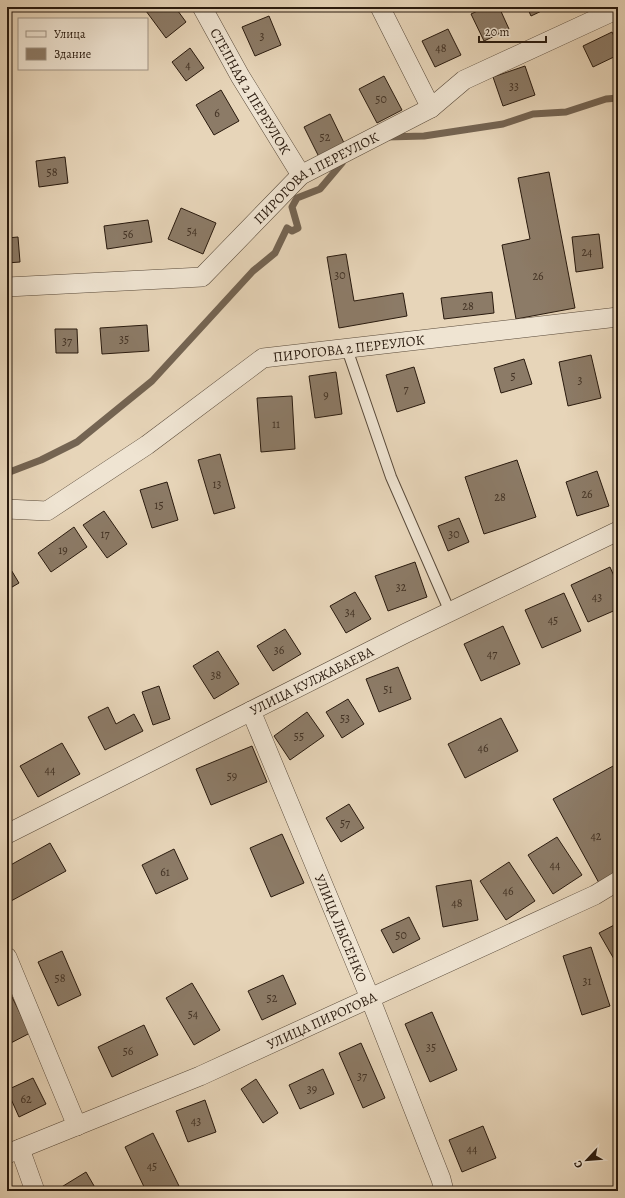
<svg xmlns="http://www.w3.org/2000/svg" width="625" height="1198" font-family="Alegreya,serif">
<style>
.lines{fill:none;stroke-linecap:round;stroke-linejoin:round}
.stream{stroke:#746452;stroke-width:7}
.building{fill:#8c7b67;stroke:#291a0e}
.lane-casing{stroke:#584939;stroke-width:12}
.street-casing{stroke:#584939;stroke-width:20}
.lane{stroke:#efe4d2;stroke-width:10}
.street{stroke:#efe4d2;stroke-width:19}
.labels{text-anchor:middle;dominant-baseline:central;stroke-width:4;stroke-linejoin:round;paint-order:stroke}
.number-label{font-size:12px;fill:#423224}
.street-label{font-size:14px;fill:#291a0e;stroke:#efe4d2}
</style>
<rect width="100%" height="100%" fill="#e7d5b9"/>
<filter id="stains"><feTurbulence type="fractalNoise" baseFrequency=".005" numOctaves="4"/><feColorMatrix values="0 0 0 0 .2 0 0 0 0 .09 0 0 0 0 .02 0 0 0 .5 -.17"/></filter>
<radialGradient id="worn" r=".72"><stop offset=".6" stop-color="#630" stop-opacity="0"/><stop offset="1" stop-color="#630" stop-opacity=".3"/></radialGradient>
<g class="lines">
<!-- stream -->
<g class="stream">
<path d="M387,137L424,136L503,124L533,114L566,112L606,99L618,98"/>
<path d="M7,473L41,460L77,442L152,381L253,271L275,253L287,228L292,231L298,228L292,207L297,198L320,189L342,163"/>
</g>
</g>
<!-- building -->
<g class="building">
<path d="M151,7H175L186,22L166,38L146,11Z"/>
<path d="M486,7H499L509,29L484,41L471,14Z"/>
<path d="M527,7H550L531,16Z"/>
<path d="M269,16L281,45L255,56L242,27Z"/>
<path d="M448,29L461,55L435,67L422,41Z"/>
<path d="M612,32L618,44V55L593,67L583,46Z"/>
<path d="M190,48L204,68L186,81L172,62Z"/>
<path d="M525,66L535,95L503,106L493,77Z"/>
<path d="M384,76L402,110L377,123L359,89Z"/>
<path d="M221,90L239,121L214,135L196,105Z"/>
<path d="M330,114L346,147L320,159L304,127Z"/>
<path d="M65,157L68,183L39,187L36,161Z"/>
<path d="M549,172L575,308L516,319L502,245L530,239L518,178Z"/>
<path d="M181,208L216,223L203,254L168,239Z"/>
<path d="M148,220L152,242L107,249L104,226Z"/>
<path d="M599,234L603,268L576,272L572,237Z"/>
<path d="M18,237L20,262L7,263V238Z"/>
<path d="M346,254L354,301L403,293L407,316L339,328L327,257Z"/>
<path d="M492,292L494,313L444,319L441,298Z"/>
<path d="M147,325L149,351L102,354L100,328Z"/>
<path d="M55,329H77L78,353H56Z"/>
<path d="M7,334H8L10,364H7Z"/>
<path d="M591,355L601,398L568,406L559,362Z"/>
<path d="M524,359L532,384L501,393L494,368Z"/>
<path d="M414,367L425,403L397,412L386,375Z"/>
<path d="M336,372L342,414L315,418L309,376Z"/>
<path d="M292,396L295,449L261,452L257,398Z"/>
<path d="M220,454L235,508L214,514L198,460Z"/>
<path d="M517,460L536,517L484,534L465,477Z"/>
<path d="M597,471L609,506L577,516L566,482Z"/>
<path d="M167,482L178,520L152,528L140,490Z"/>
<path d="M104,511L127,544L107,558L83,525Z"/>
<path d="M459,518L469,542L448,551L438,526Z"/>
<path d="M74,527L87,547L51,572L38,553Z"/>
<path d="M415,562L427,597L388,611L375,576Z"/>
<path d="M7,563L19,583L7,590Z"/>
<path d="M610,567L618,585V609L588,622L571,585Z"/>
<path d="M355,592L371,619L346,633L330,606Z"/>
<path d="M564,593L581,631L542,648L525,610Z"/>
<path d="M503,626L520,664L481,681L464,644Z"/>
<path d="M285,629L301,654L273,671L257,646Z"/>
<path d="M218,651L239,684L214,699L193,666Z"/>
<path d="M398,667L411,699L379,712L366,679Z"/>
<path d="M159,686L170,719L153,725L142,692Z"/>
<path d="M348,699L364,724L342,738L326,712Z"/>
<path d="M108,707L116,724L134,714L143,731L105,750L88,717Z"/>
<path d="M307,712L324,736L290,760L274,736Z"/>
<path d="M501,718L518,751L465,778L448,744Z"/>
<path d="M62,743L80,774L38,797L20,766Z"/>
<path d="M252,746L267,782L211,805L196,769Z"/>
<path d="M615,765L618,770V872L599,883L553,799Z"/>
<path d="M349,804L364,828L341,842L326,818Z"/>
<path d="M282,834L304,883L271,897L250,848Z"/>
<path d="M557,837L582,875L553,894L528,855Z"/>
<path d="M50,843L66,871L11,901L7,893V867Z"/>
<path d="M174,849L188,879L156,894L142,865Z"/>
<path d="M509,862L535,901L506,920L480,881Z"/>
<path d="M471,880L478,920L443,927L436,886Z"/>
<path d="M409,917L420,939L393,953L381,930Z"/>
<path d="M618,923V966L599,933Z"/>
<path d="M591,947L610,1006L582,1015L563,956Z"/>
<path d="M62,951L81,995L58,1006L38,962Z"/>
<path d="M283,975L296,1004L262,1020L248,991Z"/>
<path d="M192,983L220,1030L194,1045L166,998Z"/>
<path d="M7,987L30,1033L7,1045Z"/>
<path d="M432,1012L457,1070L430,1082L405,1024Z"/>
<path d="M144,1025L158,1055L112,1077L98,1047Z"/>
<path d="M361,1043L385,1098L363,1108L339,1053Z"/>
<path d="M323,1069L334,1094L300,1109L289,1085Z"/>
<path d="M33,1078L46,1104L19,1117L7,1090Z"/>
<path d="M256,1079L278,1113L263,1123L241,1089Z"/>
<path d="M205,1100L216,1132L188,1142L176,1111Z"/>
<path d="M483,1126L496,1158L462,1172L449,1140Z"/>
<path d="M153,1133L179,1186L167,1191H146L125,1147Z"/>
<path d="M86,1172L97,1191H55Z"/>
</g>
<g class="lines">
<!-- lane casing -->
<g class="lane-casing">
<path id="lane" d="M347,349L391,477L450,612"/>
</g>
<!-- street casing -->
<g class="street-casing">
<g id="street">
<path id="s1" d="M202,7L240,76L301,175"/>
<path d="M380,7L431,108"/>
<path id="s2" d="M7,287L202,277L301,175L431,108L464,80L618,9"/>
<path id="s3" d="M7,509L47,511L147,445L263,358L618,317"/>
<path id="s4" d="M251,711L370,998L441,1179L444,1191"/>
<path id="s5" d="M7,834L406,633L618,531"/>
<path d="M7,957L77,1126"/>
<path d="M20,1149L35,1191"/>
<path id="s6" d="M7,1154L200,1076L595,895L618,881"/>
</g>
</g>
<!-- lane -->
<use href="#lane" class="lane"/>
<!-- street -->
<use href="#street" class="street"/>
</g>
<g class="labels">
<!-- number labels -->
<g class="number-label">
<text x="262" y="36">3</text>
<text x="441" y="48">48</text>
<text x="188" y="65">4</text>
<text x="514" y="86">33</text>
<text x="381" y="99">50</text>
<text x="217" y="113">6</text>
<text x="325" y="137">52</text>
<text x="52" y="172">58</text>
<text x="192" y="231">54</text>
<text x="128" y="234">56</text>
<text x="587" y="252">24</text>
<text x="340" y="275">30</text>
<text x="538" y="276">26</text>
<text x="468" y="306">28</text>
<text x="124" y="339">35</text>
<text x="67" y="341">37</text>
<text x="513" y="376">5</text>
<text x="580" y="380">3</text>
<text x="406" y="389">7</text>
<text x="326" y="395">9</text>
<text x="276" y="424">11</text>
<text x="217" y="484">13</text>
<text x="587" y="494">26</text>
<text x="500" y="497">28</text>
<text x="159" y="505">15</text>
<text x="105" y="534">17</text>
<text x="454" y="534">30</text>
<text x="63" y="550">19</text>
<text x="401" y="587">32</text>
<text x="597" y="597">43</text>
<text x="350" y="612">34</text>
<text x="553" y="620">45</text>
<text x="279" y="650">36</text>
<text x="492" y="654">47</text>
<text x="216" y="675">38</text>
<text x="388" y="689">51</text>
<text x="345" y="718">53</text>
<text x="299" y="736">55</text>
<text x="483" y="748">46</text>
<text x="50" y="770">44</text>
<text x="232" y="776">59</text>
<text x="345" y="823">57</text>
<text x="596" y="836">42</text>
<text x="555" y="865">44</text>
<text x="165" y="872">61</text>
<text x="508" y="891">46</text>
<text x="457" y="903">48</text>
<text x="401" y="935">50</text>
<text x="60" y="978">58</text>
<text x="587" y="981">31</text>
<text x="272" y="998">52</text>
<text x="193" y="1014">54</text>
<text x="431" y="1047">35</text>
<text x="128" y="1051">56</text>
<text x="362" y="1076">37</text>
<text x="312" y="1089">39</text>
<text x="26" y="1099">62</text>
<text x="196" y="1121">43</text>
<text x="472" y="1149">44</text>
<text x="152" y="1166">45</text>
</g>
<!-- street labels -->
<g class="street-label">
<text stroke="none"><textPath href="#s1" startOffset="97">СТЕПНАЯ 2 ПЕРЕУЛОК</textPath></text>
<text stroke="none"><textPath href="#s2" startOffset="348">ПИРОГОВА 1 ПЕРЕУЛОК</textPath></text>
<text stroke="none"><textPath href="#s3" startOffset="391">ПИРОГОВА 2 ПЕРЕУЛОК</textPath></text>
<text stroke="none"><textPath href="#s5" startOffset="341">УЛИЦА КУЛЖАБАЕВА</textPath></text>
<text stroke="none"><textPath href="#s4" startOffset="235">УЛИЦА ЛЫСЕНКО</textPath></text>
<text stroke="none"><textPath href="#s6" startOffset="342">УЛИЦА ПИРОГОВА</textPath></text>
</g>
</g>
<!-- margin -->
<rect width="625" height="1198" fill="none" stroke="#e7d5b9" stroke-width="24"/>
<rect x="8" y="8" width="609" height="1182" fill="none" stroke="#291a0e" stroke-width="2"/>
<rect x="12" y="12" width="601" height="1174" fill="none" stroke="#291a0e"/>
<!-- legend -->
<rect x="18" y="18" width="130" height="52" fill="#efe4d2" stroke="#a09384"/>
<rect x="26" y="31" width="20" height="6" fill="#efe4d2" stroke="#a09384"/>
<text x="54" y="38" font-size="12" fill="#291a0e">Улица</text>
<rect x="26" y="48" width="20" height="12" fill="#8c7b67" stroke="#a09384"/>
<text x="54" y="58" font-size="12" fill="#291a0e">Здание</text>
<!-- north arrow -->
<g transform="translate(587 1160) rotate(244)" stroke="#efe4d2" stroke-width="3" paint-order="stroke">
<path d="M0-3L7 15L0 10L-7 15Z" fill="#291a0e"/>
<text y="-6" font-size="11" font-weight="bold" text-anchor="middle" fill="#291a0e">С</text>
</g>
<!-- scale -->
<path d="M479 36v6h67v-6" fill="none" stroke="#291a0e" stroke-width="2"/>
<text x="485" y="36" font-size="12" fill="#291a0e" stroke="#efe4d2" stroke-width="3" paint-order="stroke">20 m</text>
<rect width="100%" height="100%" filter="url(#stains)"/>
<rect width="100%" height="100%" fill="url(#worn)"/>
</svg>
